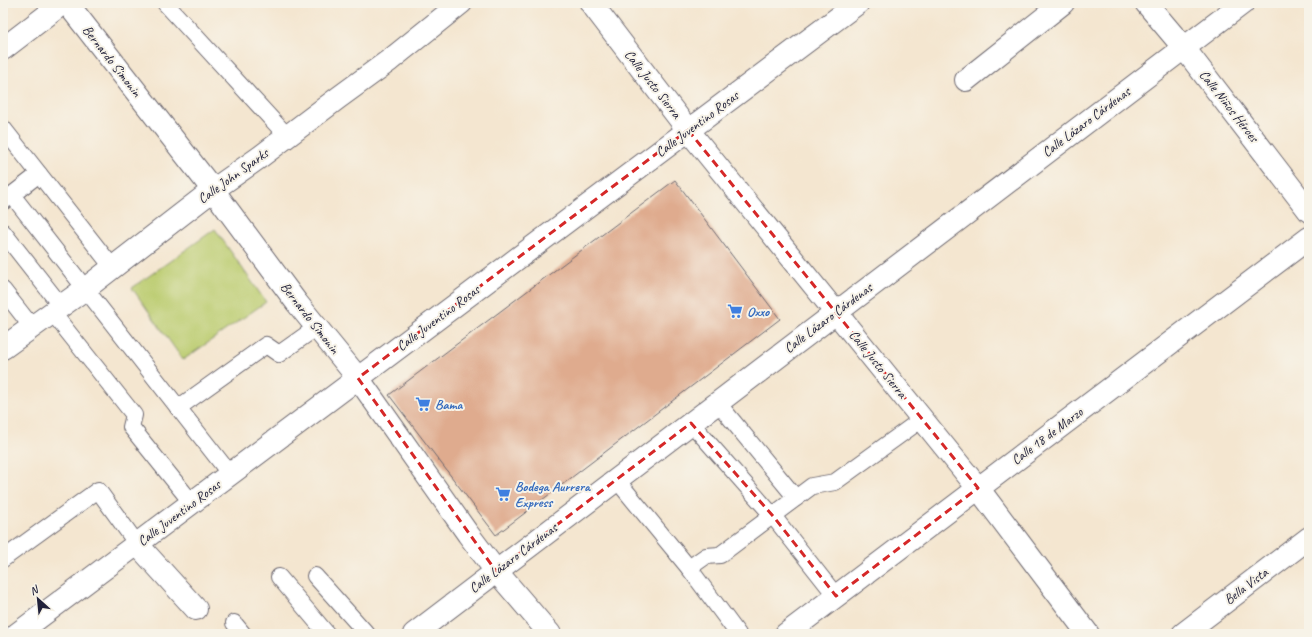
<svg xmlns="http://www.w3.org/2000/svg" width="1312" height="637" font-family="Caveat,sans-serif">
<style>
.green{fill:#bbcc6f;stroke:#6e7755}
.building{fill:#dfab8e}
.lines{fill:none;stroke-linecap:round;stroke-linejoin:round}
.pedestrian-casing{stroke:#6c676f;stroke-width:18}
.minor-casing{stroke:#6c676f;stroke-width:24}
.pedestrian{stroke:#fff;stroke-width:16}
.minor{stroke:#fff;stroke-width:22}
.marked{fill:none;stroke:#d62828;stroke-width:3;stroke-dasharray:8 5;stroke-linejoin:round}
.labels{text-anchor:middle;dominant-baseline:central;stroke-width:4;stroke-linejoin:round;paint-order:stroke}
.street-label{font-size:14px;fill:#22223b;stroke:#f7f3e8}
.shop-label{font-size:14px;font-weight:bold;fill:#366cbe;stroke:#f7f3e8;text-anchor:start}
</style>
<rect width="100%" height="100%" fill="#f7f3e8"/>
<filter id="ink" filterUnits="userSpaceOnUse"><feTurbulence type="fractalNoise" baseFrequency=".025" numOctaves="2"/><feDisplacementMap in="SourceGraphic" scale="8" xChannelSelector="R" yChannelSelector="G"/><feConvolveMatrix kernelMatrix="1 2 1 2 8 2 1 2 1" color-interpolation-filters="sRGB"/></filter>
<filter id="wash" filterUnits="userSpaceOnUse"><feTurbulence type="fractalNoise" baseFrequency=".012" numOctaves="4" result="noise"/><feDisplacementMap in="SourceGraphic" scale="16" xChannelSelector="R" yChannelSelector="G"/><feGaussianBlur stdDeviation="0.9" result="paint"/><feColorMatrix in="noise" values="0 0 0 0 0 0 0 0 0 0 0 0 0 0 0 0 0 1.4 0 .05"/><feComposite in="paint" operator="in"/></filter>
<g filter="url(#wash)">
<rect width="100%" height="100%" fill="#f4e6d0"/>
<!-- green -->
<path class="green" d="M215,229L266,302L183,360L132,288Z"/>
<g id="blocks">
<!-- building -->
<path class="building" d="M675,180L780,319L496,535L389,395Z"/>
</g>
</g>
<g filter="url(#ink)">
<use href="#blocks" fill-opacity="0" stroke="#6c676f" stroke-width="1"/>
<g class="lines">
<!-- pedestrian casing -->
<g class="pedestrian-casing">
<g id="pedestrian">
<path d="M165,3L287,136"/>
<path d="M3,128L113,268"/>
<path d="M12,195L230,474"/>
<path d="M4,201L39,174"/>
<path d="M3,232L61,306"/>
<path d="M3,290L32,327"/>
<path d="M52,312L134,415L131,427L192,503"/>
<path d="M717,402L796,498"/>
<path d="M178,408L266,345L279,354L317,327"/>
<path d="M691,423L773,516L836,596"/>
<path d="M616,479L689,568L738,634"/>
<path d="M3,559L98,490L137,544"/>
<path d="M689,568L706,556L720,555L812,486L835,482L922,419"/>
<path d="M315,576L367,634"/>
<path d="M279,577L327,634"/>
<path d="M234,623L243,634"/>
</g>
</g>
<!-- minor casing -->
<g class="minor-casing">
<g id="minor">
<path d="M67,3L213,190L297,303L358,378L468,534L496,571L550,634"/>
<path d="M591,3L688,130L978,488L1088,634"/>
<path d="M1146,3L1184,48L1309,211"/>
<path d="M3,49L63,3"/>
<path d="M966,80L1063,3"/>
<path d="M3,348L85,289L213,190L260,157L338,98L390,60L461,3"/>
<path d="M137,544L196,609"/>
<path d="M17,634L858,3"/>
<path d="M414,634L1243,3"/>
<path d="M786,634L1309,238"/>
<path d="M1183,634L1309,538"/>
</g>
</g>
<!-- pedestrian -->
<use href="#pedestrian" class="pedestrian"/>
<!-- minor -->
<use href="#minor" class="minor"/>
</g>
</g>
<!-- marked area -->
<path class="marked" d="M688,130L978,488L836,596L773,516L691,423L496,571L358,378Z"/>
<!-- icons -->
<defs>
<g id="supermarket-bare" transform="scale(1.2)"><path d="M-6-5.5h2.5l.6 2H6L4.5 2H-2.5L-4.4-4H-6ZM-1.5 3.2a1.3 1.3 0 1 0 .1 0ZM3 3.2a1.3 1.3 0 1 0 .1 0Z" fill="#3f7fe0" stroke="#f7f3e8" stroke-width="2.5" paint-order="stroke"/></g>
</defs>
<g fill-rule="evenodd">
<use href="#supermarket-bare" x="735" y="311"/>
<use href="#supermarket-bare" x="423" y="404"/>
<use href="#supermarket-bare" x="503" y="494"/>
</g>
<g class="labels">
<!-- street labels -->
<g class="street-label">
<text transform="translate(112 61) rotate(52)">Bernardo Simonin</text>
<text transform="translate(653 84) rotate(52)">Calle Justo Sierra</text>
<text transform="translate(1229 106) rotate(52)">Calle Niños Héroes</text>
<text transform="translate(1086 122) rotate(-37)">Calle Lázaro Cárdenas</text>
<text transform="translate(697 124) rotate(-37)">Calle Juventino Rosas</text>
<text transform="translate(233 176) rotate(-36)">Calle John Sparks</text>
<text transform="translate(310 318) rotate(52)">Bernardo Simonin</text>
<text transform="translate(438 318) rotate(-37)">Calle Juventino Rosas</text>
<text transform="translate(828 318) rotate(-37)">Calle Lázaro Cárdenas</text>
<text transform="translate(878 364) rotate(51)">Calle Justo Sierra</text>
<text transform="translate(1047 436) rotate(-37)">Calle 18 de Marzo</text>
<text transform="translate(179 513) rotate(-37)">Calle Juventino Rosas</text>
<text transform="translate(513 558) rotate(-37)">Calle Lázaro Cárdenas</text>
<text transform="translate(1246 586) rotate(-37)">Bella Vista</text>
</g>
<!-- shop labels -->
<g class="shop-label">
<text x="747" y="311">Oxxo</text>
<text x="435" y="404">Bama</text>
<text x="515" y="486">Bodega Aurrera<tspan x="515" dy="16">Express</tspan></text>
</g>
</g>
<!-- margin -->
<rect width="1312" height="637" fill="none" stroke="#f7f3e8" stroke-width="16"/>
<!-- north arrow -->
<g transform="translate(38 599) rotate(333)" stroke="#f7f3e8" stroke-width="3" paint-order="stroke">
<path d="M0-3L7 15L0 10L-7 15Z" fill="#22223b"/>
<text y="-6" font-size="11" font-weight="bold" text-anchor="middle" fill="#22223b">N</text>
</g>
</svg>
